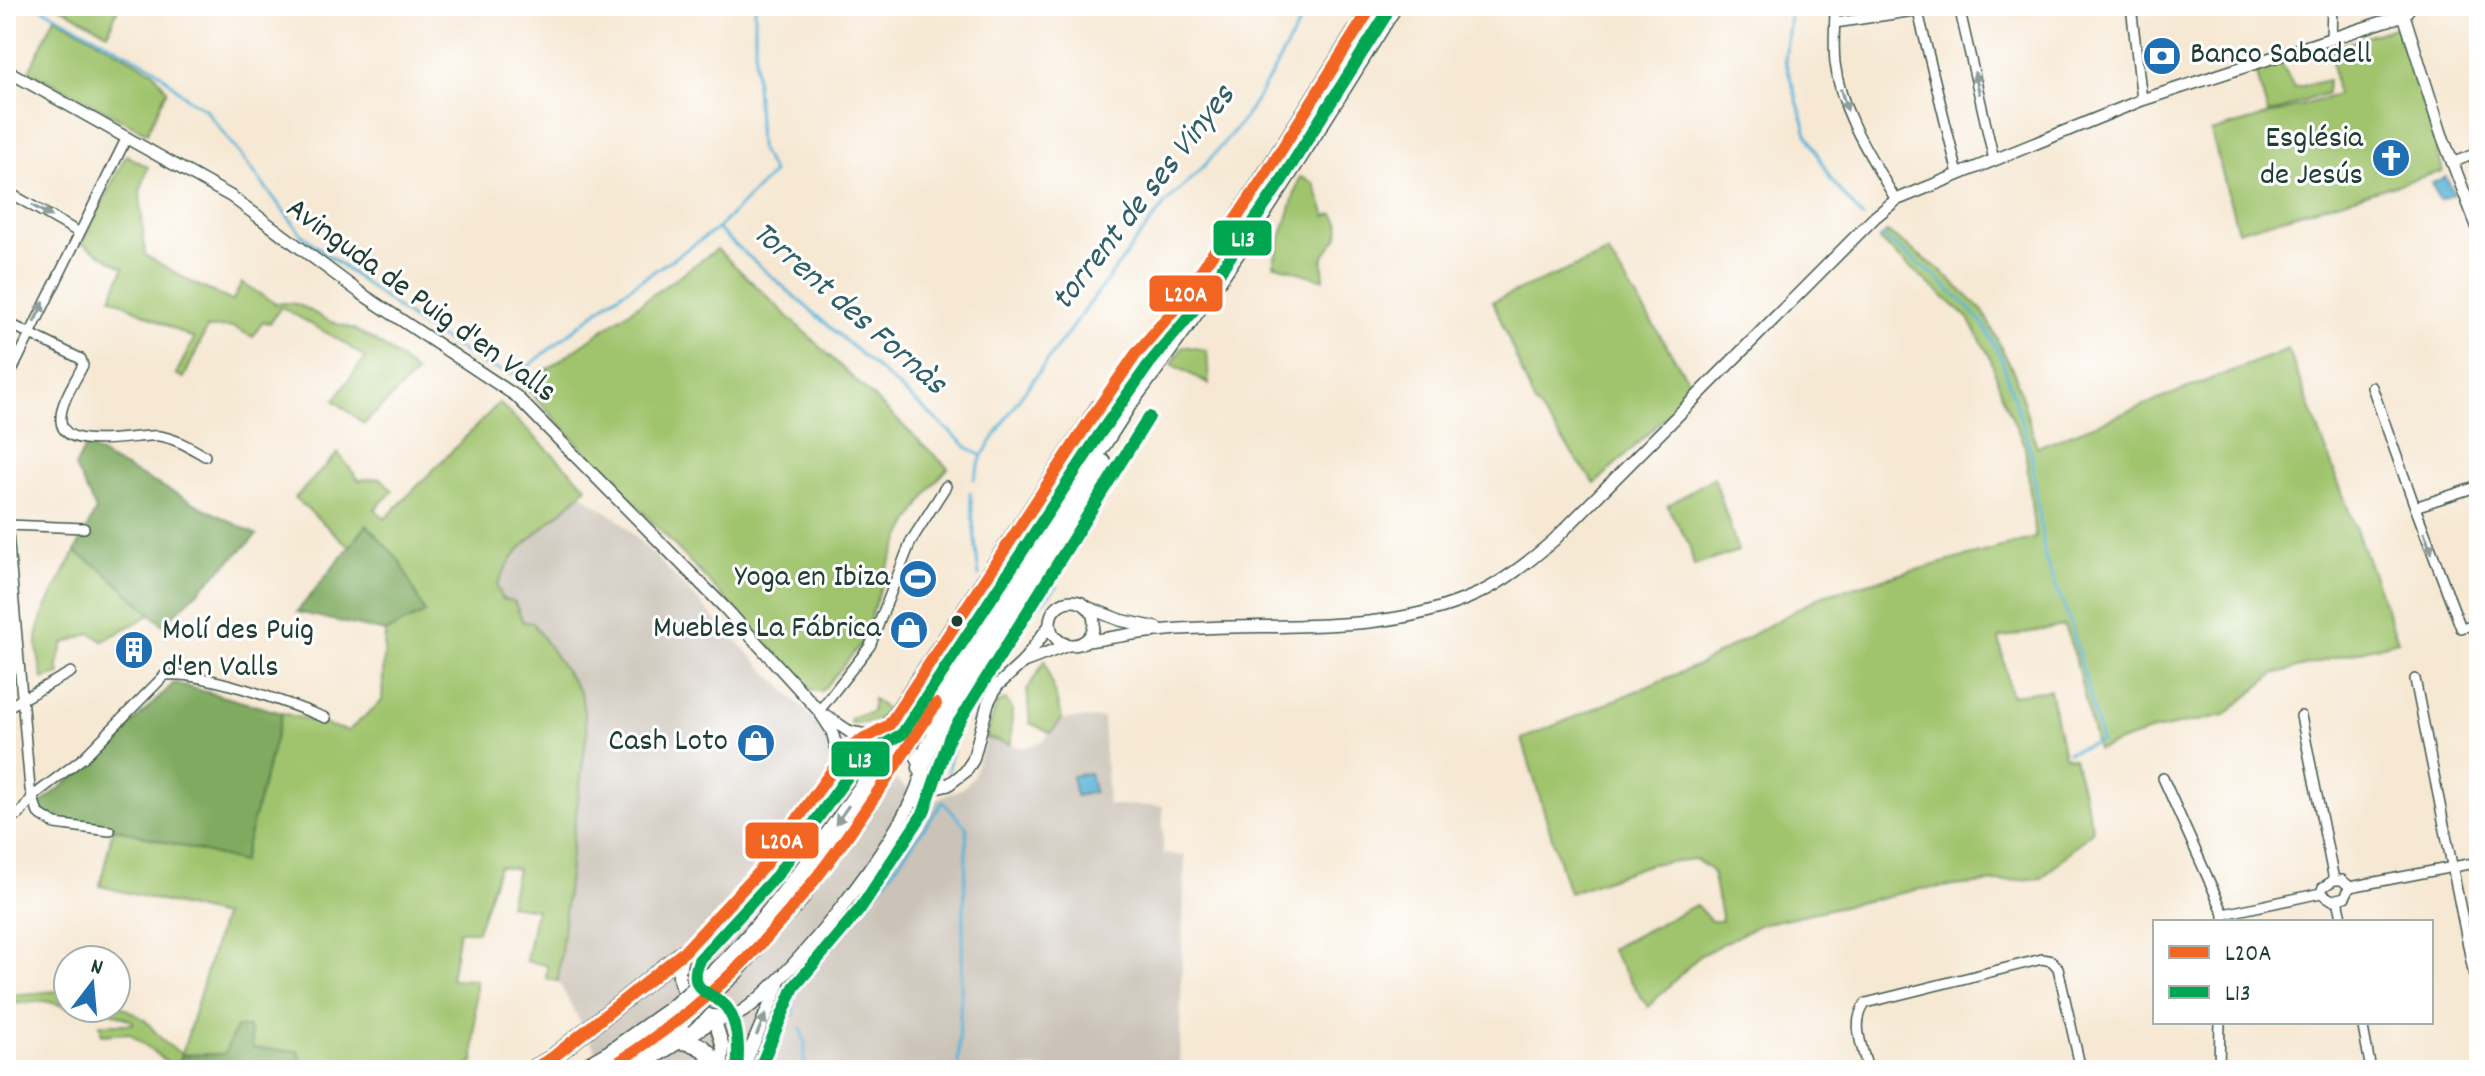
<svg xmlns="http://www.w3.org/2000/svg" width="2485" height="1076" font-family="Dekko,sans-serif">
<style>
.industrial{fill:#cbc3b8}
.green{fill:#a0c46d;stroke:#608050;stroke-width:2}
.forest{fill:#80aa60;stroke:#50744a;stroke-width:2}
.water{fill:#59b3d7;stroke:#3c7886;stroke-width:2}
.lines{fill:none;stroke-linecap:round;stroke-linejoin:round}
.stream{stroke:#59b3d7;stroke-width:3}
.minor-casing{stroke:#3f574c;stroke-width:12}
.tertiary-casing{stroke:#3f574c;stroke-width:14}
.secondary-casing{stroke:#3f574c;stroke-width:15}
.trunk-casing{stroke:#3f574c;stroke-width:19}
.minor{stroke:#fff;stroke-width:9}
.tertiary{stroke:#fff;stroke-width:11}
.secondary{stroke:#fff;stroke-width:12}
.trunk{stroke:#fff;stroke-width:16}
.trunk-bridge-casing{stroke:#3f574c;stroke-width:19;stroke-linecap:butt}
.trunk-bridge{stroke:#fff;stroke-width:16}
.bus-1-casing{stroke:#fff;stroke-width:18}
.bus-2-casing{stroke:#fff;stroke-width:18}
.bus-1{stroke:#f26522;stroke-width:12}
.bus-2{stroke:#00a651;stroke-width:12}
.oneway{fill:#8f9e9a}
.bus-dot{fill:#1f3d34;stroke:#fff;stroke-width:3}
.labels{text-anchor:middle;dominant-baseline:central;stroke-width:6;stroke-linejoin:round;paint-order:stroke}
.poi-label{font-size:32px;fill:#1f3d34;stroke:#fff;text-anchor:end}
.street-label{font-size:32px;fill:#1f3d34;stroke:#fff}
.water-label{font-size:34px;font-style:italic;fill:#306065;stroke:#fff}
.line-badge{stroke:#fff;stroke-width:3}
.badge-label{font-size:22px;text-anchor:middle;font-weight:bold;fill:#fff}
</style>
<rect width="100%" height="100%" fill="#fff"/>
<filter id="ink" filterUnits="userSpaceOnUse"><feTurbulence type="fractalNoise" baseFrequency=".0125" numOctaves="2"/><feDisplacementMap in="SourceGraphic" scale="16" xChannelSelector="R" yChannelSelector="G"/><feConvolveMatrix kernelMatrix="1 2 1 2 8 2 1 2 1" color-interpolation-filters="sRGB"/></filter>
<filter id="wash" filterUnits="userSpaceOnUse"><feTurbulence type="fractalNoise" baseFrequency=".006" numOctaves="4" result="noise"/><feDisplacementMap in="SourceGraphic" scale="32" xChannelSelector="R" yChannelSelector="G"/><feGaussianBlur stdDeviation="1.8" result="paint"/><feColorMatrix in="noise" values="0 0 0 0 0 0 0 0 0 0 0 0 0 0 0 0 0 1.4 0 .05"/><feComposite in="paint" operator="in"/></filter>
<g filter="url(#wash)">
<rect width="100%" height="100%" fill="#f6e8d3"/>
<!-- industrial -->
<path class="industrial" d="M581,494L620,521L818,724L927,803L963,788L973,777L986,738L1024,748L1043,741L1062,719L1103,718L1108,805L1163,806V854L1185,856L1179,1070H1081L1080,1068L606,1070L558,981L573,836L587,732L523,622L514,601L502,599L497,586L501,576L540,527Z"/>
<!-- green -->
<g class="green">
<path d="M58,6H119L108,33Z"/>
<path d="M55,17L153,71L167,90L147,133L29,71Z"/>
<path d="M2400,26L2443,171L2238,231L2211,132L2337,95L2330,49Z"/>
<path d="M2281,63L2294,88L2328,80L2327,93L2268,114L2256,71Z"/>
<path d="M126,155L148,167L140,193L145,255L193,283L232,301L242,283L276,304C297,300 305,308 323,318C332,323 343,325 353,329C376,340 398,356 416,373L364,424L334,400L365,358L344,343L281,307L270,323L262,322L253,337L233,327L207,328L184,378L176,374L194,339L111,297L124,268L82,243Z"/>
<path d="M1300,177L1314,183L1326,216L1334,214C1350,238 1328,241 1323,260C1322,265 1324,275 1324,280L1273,264Z"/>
<path d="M1887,232L1939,269L1983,311L2015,375L2037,447L2288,349L2398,641L2274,674L2225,715L2155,730L2097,750L2074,653L2064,626L1999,638L2011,695L2050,690L2064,756L2074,758L2093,830L2042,878L1920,889L1761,924L1699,956L1648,1007L1610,949L1696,905L1711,921H1722L1712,871L1695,859L1650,864L1569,893L1522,739L1698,665L1823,595L2035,538L2025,447L2002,395L1990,357L1969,319L1879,240Z"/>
<path d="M717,249L948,468L932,486L904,531L889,564L861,644L822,691H812L524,386Z"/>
<path d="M1608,253L1694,389L1595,484L1534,402L1493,301Z"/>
<path d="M1183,346L1207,350L1209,384L1172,364Z"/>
<path d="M499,403L587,487C558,520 513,543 497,586L502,599L514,601L523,622H532L581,694L587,732L573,836L558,981L546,979L547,965L526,961L536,909L509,905L517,869L499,866L477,931H459L451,979L476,980L474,1062L462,1070H295L303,1067L224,1054L182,1055L178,1070L129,1033L102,1035L100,1024H133V1021L102,1008H116V1003L145,1020L165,1043L182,1054L223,916L100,886L113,828L242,862L282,713L348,731L382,701L385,632L424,612L366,526L350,547L295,498L338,453L359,480L381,478L393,491L375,509L385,519Z"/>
<path d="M1714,477L1738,551L1694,566L1689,544L1667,506Z"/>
<path d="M75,552L103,570L151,614L103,641L91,633L63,644L58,666L60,674L43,679C41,669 38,658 37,647C35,616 62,580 75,552Z"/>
<path d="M1045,661L1062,719L1051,733L1030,723L1027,690Z"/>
<path d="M873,699L889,711C879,721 863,725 850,723L851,718L872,712Z"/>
<path d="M1006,700L1012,708L1011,744L986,738L997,703Z"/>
<path d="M68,990V1007L45,1001L9,1004L12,995Z"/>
</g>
<!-- forest -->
<g class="forest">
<path d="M86,445L110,460L257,535L163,625L103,570L75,552L96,510L75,467Z"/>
<path d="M367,525L400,561L425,613L385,632L297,612Z"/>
<path d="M174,683L282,713L242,862L102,825L54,822L36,807L88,766Z"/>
<path d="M236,1027H249L253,1048L298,1051L303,1067L295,1070H176L182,1055L224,1054Z"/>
</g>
<!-- water -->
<g class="water">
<path d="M2446,177L2454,194L2439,200L2432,183Z"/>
<path d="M1090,773L1094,792L1076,796L1072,776Z"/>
</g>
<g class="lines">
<!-- stream -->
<g class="stream">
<path d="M38,6L155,68L188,99L205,109L303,236L414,321L487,366L511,374L530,365L611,300L717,229L971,450L982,456"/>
<path d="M1791,6L1785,60L1807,134L1831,180L1863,218"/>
<path d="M718,228L773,173L759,147L755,58V6"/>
<path d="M1882,236L1934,275L1967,306L1984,325L2002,360L2031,452L2045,558L2071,624L2101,741L2068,752"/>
<path d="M974,479L982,456L1018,400L1136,241L1165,204L1204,166L1244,119L1270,77L1309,6"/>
<path d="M970,493L979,576"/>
<path d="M948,771L954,736L992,668L993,655L1057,586"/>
<path d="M869,903L943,802L967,828L958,1070"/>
<path d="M794,1016L793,999L801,981L857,918"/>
<path d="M801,1029L805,1043L804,1070"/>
</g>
</g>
</g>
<g filter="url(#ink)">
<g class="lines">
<!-- minor casing -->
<g class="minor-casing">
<g id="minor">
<path d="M1835,6C1835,25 1833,44 1835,63C1841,114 1871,157 1896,200"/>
<path d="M1983,6L1960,11L1994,160"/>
<path d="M2131,6L2142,100"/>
<path d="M1918,12L1958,174"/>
<path d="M1835,23L1947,6L1960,11"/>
<path d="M2331,39L2332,6"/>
<path d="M2452,163L2479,152"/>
<path d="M6,191L78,232"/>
<path d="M6,322L81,359L83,365C76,380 62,400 61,416C57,456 140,433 159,436C175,438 191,448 205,456"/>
<path d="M6,383L127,137"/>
<path d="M2372,387L2415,507"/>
<path d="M2479,486L2415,507L2461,628L2479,623"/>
<path d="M6,510L30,789L38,813L55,824L110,831"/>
<path d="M7,525L84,528"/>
<path d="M2415,679L2479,1001"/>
<path d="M6,708L71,672"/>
<path d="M819,711L870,646L911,541L946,486"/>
<path d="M2301,716L2334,880"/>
<path d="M2163,778L2224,914V922"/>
<path d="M19,815L33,796L83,758L165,675C205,671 287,703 326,718"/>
<path d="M2334,880H2342L2350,887L2345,897L2332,900L2321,893L2323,887Z"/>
<path d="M2350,887L2479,862"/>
<path d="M2338,900L2343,922"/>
<path d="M2224,914L2321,893"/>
<path d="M2362,1022L2371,1070"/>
<path d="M1868,1070C1863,1049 1850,1022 1866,1003L2042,959L2052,961L2058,968L2081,1070"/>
<path d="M2219,1070L2220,1022"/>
</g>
</g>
<!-- tertiary casing -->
<g class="tertiary-casing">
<g id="tertiary">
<path d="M2404,15L2441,133L2479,231"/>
<path d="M6,70L232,197L362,294L516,396L726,609L819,711L832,731L839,759"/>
<circle cx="1072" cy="623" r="22"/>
<path d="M1089,608L1120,620L1157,628"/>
<path d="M1083,642C1111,638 1139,632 1168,630C1268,621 1380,638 1475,595C1504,582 1530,561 1554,540L1875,217L1896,200L2142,100L2404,15L2411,6"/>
<path d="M1026,661L1068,645"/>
<path d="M826,716L850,732L867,735"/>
<path d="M921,772L932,780L948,785"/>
<path d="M911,803L933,789L948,785L965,772L973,760L988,703L997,686L1022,663L1050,625"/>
</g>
</g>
<!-- secondary casing -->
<g class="secondary-casing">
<g id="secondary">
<path d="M876,734C895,736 918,747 921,768C926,811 770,1011 728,1018C710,1021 697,1009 687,996C676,980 677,969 685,951L764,866L849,747L867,735Z"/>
<path d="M714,1018L723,1047L721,1070"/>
<path d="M742,1070L778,986"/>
</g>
</g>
<!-- trunk casing -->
<g class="trunk-casing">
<g id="trunk">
<path d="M908,721L1266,174L1372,6"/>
<path d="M920,728L1129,403C1226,276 1310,141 1394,6"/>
<path d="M876,734L889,725L1099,407"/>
<path d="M921,768L935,729L1103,463"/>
<path d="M724,964C786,899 835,825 887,752"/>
<path d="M733,974L800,899L899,759"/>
<path d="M677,1041C697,1041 711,1050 717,1070"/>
<path d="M531,1070L552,1058L685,951"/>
<path d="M580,1070L610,1053L672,1009"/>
<path d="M607,1070L682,1020"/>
<path d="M631,1070L714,1018"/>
</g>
</g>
<!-- minor -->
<use href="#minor" class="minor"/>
<!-- tertiary -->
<use href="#tertiary" class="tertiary"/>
<!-- secondary -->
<use href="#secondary" class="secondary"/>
<!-- trunk -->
<use href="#trunk" class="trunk"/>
<!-- trunk-bridge casing -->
<g class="trunk-bridge-casing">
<g id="trunk-bridge">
<path d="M887,752L908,721"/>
<path d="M899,759L920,728"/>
<path d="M672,1009L724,964"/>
<path d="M682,1020L733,974"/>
</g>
</g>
<!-- trunk-bridge -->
<use href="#trunk-bridge" class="trunk-bridge"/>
<!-- bus-1 casing -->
<g class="bus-1-casing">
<g id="bus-1">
<path d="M531,1070L552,1058L685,951L764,866L849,747L889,725L1086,426L1136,354L1179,304L1266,174L1372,6"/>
<path d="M607,1070C641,1047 675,1024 706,997C800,916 868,807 936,704"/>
</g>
</g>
<!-- bus-2 casing -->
<g class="bus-2-casing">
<g id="bus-2">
<path d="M737,1070C739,1051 739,1025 727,1008C713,990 686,995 699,960L777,875L860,759L902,734L1099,435L1149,364L1192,313L1280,183L1386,15"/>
<path d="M759,1070L794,987L860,909L924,812L950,736L1149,417"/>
</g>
</g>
<!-- bus-1 -->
<use href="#bus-1" class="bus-1"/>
<!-- bus-2 -->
<use href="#bus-2" class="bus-2"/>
</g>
<!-- one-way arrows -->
<defs><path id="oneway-solid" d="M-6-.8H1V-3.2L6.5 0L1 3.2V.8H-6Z" transform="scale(2)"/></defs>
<g class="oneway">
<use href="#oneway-solid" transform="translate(1977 83) rotate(-103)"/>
<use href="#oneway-solid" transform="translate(1844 100) rotate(72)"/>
<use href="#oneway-solid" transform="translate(42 211) rotate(30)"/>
<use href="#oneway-solid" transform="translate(39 312) rotate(-64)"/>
<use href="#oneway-solid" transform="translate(2428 543) rotate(69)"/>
<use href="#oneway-solid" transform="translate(842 815) rotate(125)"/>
<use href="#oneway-solid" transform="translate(761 1025) rotate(-67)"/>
</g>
</g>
<!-- icons -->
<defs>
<g id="bank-disc" transform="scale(2)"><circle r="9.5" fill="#1f6fb2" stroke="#fff"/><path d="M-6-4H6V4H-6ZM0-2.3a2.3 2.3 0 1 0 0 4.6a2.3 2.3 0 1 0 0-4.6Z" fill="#fff"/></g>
<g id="church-disc" transform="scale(2)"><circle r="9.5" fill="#1f6fb2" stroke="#fff"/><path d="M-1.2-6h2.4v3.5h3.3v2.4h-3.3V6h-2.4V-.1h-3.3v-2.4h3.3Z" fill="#fff"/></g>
<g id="stadium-disc" transform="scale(2)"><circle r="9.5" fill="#1f6fb2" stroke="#fff"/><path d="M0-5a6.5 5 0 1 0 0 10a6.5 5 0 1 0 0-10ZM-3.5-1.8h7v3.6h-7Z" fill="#fff"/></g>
<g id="shop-disc" transform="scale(2)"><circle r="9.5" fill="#1f6fb2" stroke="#fff"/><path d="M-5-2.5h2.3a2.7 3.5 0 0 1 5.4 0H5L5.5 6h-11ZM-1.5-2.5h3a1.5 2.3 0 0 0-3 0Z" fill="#fff"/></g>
<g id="building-disc" transform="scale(2)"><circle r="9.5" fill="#1f6fb2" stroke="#fff"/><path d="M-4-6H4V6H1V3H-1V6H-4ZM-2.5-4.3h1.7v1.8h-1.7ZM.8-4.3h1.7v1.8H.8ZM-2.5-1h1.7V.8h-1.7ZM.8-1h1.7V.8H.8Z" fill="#fff"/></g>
</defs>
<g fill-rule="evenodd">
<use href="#bank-disc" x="2162" y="56"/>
<use href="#church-disc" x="2391" y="158"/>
<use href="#stadium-disc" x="918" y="579"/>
<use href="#shop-disc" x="909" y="630"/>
<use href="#building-disc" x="134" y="650"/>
<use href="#shop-disc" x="756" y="743"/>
</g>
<!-- markers -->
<circle class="bus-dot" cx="957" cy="621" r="7"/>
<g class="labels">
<!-- poi labels -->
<g class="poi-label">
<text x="2190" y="56" text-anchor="start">Banco Sabadell</text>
<text x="2363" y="140">Església<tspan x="2363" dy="37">de Jesús</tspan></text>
<text x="890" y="579">Yoga en Ibiza</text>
<text x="881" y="630">Muebles La Fábrica</text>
<text x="162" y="632" text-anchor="start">Molí des Puig<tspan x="162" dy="37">d'en Valls</tspan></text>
<text x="728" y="743">Cash Loto</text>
</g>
<!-- street labels -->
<g class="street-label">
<text transform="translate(420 302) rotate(36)">Avinguda de Puig d'en Valls</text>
</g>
<!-- water labels -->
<g class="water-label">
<text transform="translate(1145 199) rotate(-52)">torrent de ses Vinyes</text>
<text transform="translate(848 310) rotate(41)">Torrent des Fornàs</text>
</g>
</g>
<g class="line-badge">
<rect x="1212" y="219" width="61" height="38" rx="8" fill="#00a651"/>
<rect x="1148" y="274" width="76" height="39" rx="8" fill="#f26522"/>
<rect x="830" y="740" width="61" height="38" rx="8" fill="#00a651"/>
<rect x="744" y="821" width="76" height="39" rx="8" fill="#f26522"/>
</g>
<g class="badge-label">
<text x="1243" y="246">L13</text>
<text x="1186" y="301">L20A</text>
<text x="860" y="767">L13</text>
<text x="782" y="848">L20A</text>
</g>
<!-- margin -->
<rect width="2485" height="1076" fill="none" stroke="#fff" stroke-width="32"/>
<!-- legend -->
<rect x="2153" y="920" width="280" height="104" fill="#ffffff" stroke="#a5b1ae" stroke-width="2"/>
<rect x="2169" y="946" width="40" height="12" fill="#f26522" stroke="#a5b1ae" stroke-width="2"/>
<text x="2225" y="960" font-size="24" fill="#1f3d34">L20A</text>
<rect x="2169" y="986" width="40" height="12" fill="#00a651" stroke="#a5b1ae" stroke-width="2"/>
<text x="2225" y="1000" font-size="24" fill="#1f3d34">L13</text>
<!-- north arrow -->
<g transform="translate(92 984) rotate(16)"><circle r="38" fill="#ffffff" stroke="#a5b1ae" stroke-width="2"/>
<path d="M0-6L14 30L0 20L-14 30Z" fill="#1f6fb2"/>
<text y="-12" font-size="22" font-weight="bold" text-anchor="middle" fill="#1f3d34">N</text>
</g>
</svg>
